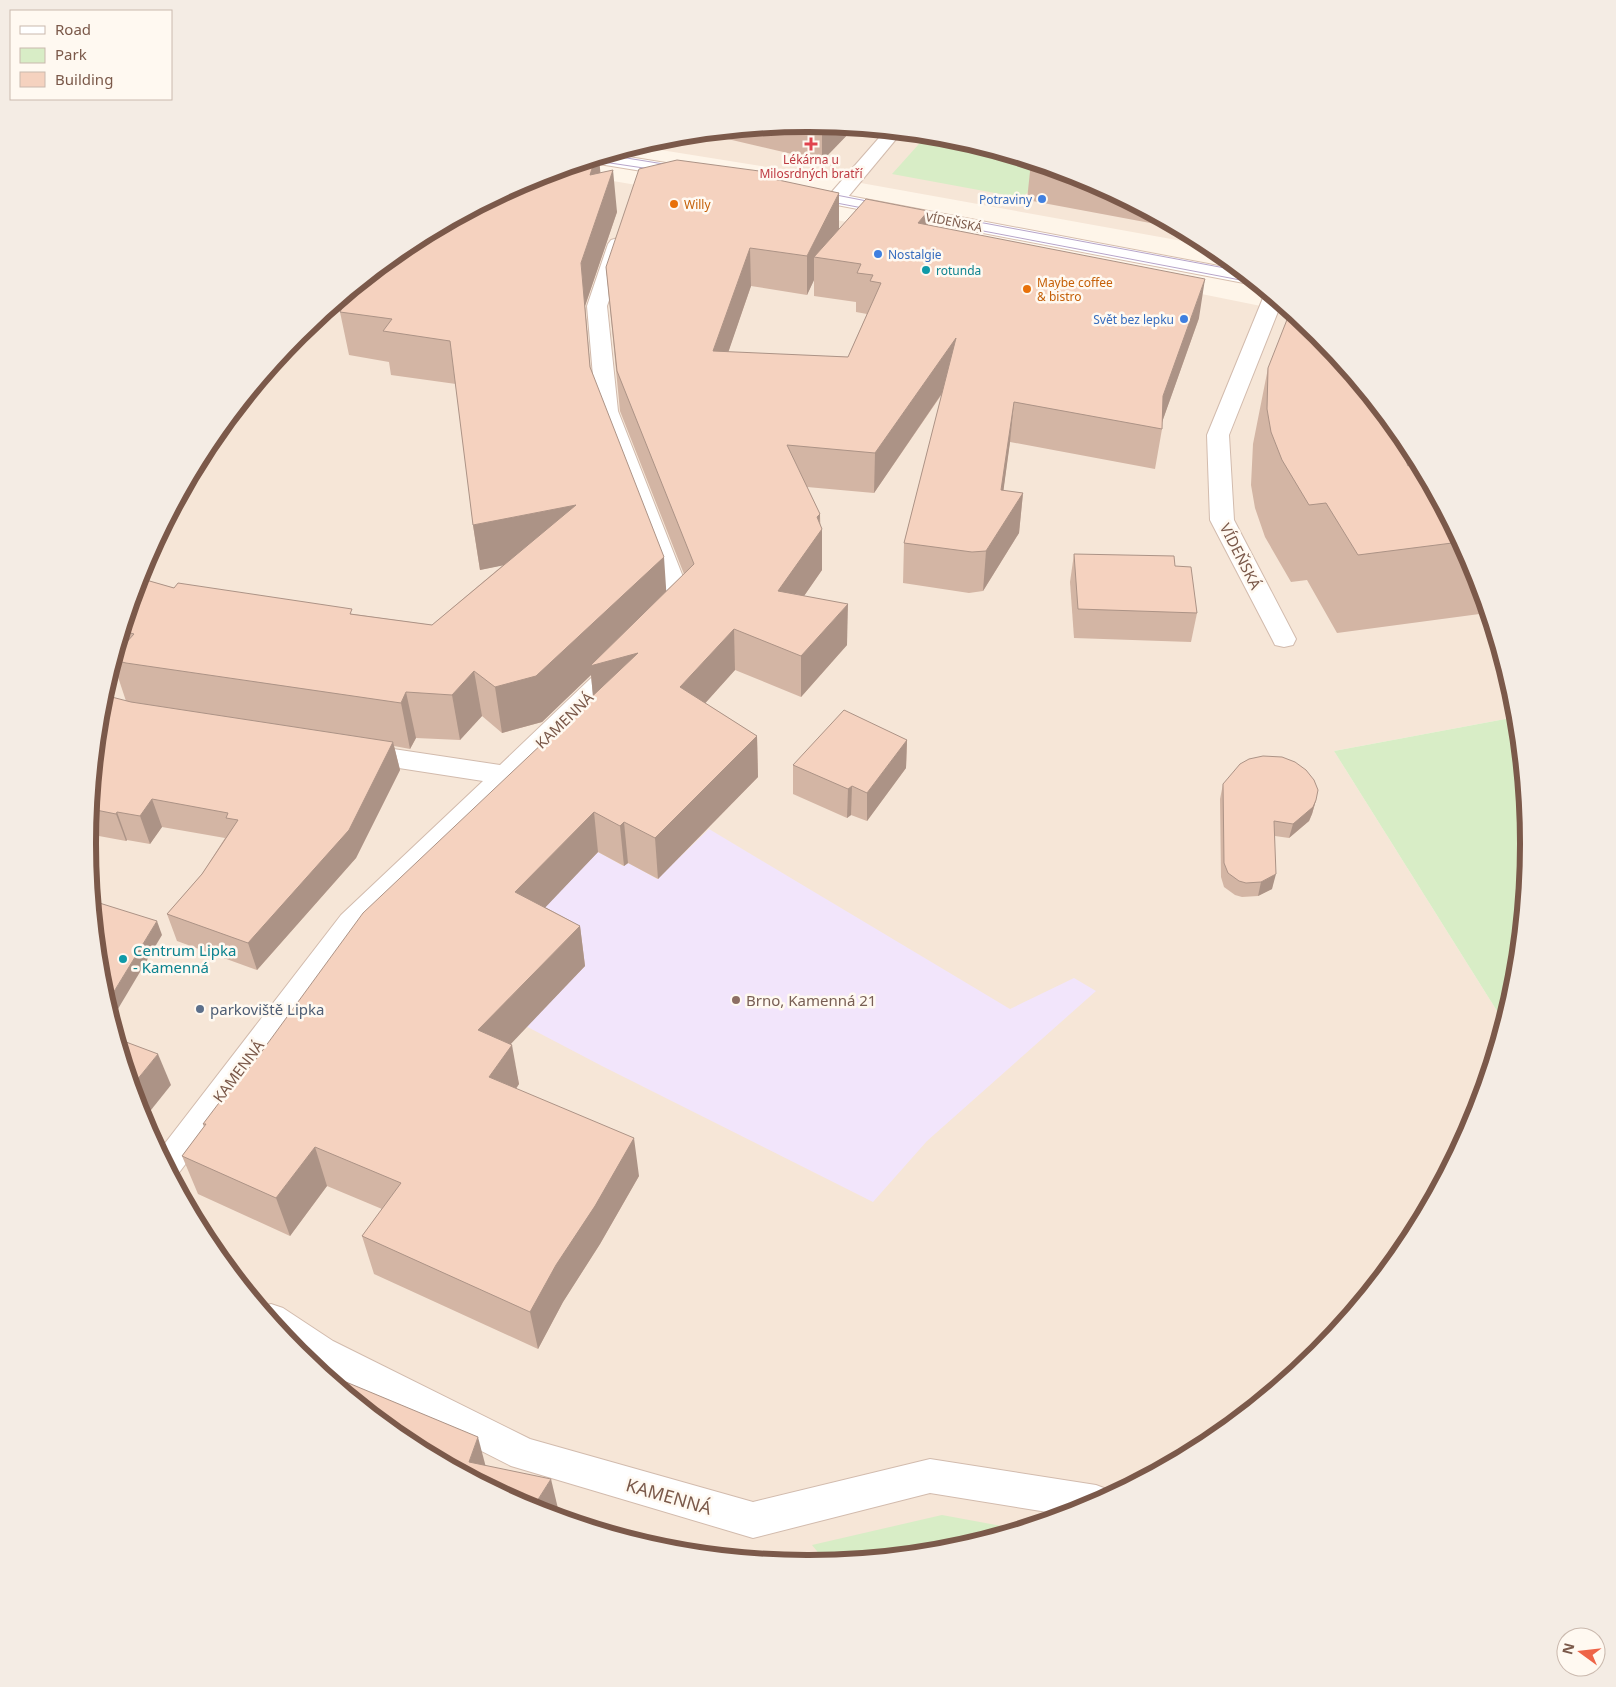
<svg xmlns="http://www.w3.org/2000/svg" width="1616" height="1687" font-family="'Noto Sans',sans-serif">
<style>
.residential{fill:#f6e6d7}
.education{fill:#f2e5fb}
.green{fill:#d8edc6}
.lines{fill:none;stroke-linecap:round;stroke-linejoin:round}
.minor-casing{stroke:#d2bbad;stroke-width:2}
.secondary-casing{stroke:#d7bead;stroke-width:2}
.minor{fill:#fff;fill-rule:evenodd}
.secondary{fill:#fff;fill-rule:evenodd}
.tram{stroke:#b7a5ca;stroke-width:1}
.wall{fill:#d3b5a4;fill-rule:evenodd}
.shaded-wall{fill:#ac9386}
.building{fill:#f5d2bf;stroke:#ac9386}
.health-dot{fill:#e0444e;stroke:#fff9f1;stroke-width:2}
.shop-dot{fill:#3f7fe0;stroke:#fff9f1;stroke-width:2}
.food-dot{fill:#e8710a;stroke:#fff9f1;stroke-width:2}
.culture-dot{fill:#0f9aa8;stroke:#fff9f1;stroke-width:2}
.education-dot{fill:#8d6e63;stroke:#fff9f1;stroke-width:2}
.service-dot{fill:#5c6f8a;stroke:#fff9f1;stroke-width:2}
.labels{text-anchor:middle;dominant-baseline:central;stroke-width:5;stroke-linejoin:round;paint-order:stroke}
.far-health-label{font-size:12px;fill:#be3a42;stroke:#fff9f1}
.far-shop-label{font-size:12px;fill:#366cbe;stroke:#fff9f1;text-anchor:end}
.far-food-label{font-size:12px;fill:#c56008;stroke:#fff9f1;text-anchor:start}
.far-street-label{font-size:12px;fill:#7b594a;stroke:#fff9f1}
.far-culture-label{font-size:12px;fill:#0d838f;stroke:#fff9f1;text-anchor:start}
.street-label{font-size:15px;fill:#7b594a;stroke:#fff9f1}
.culture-label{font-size:15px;fill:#0d838f;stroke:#fff9f1;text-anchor:start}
.education-label{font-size:15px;fill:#785e54;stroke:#fff9f1;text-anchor:start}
.service-label{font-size:15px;fill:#4e5e75;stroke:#fff9f1;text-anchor:start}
.near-street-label{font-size:18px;fill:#7b594a;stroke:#fff9f1}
.rim{fill:none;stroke:#7b594a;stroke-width:6}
</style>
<rect width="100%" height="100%" fill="#fef5e9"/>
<!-- residential -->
<g class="residential">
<path d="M808,123L949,137L1084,178L1210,246L811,174L636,146L668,137Z"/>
<path d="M555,171L817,216L1290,312L1318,334L1407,443L1474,568L1515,703L1516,717L1334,751L1497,1011L1504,1018L1474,1119L1407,1244L1317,1353L1208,1443L1083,1509L948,1550L808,1564L667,1550L532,1509L407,1442L298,1353L209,1244L142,1119L101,984L88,843L101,703L142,568L209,443L299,334L408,244L533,178Z"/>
</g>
<!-- education -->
<path class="education" d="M709,829L1010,1009L1074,978L1096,991L927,1141L873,1202L602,1066L451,987L598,852L623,866L629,863L657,879Z"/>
<!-- green -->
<g class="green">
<path d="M927,135L949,137L1052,168L1022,198L892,174Z"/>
<path d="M1516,717L1528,843L1515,984L1504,1018L1497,1011L1334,751Z"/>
<path d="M942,1515L1018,1529L948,1550L826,1562L812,1545Z"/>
</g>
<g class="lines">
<!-- minor casing -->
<g class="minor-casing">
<g id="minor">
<path d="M885,131L902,132L843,203L836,205L829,203L827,199L829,195Z"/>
<path d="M618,238L625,240L628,244L607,306L618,411L694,605C686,617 679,624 664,620L661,614L669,604L596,411L587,306L608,244L611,240Z"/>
<path d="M1268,293L1281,304L1229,435L1234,520L1296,639L1293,645L1284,647L1275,645L1272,639L1210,520L1207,435L1263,298Z"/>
<path d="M619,658L628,660L632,666L628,672L361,931L178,1174L173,1176L159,1151L341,915L483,781L360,762L351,760L347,753L351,746L360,744L500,765L610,660Z"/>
<path d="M271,1304L283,1308L333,1341L530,1439L753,1502L930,1459L1096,1485L1109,1490L1111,1495L1083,1509L1066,1515L930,1493L753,1538L511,1466L314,1366L298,1353L261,1307Z"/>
</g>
</g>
<!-- secondary casing -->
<g class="secondary-casing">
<g id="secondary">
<path d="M610,154L691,167L698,169L700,173L698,177L691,179L599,164L591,160Z"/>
<path d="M802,187L1240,270L1255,283L1249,284L795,197L793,193L795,189Z"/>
</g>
</g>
<!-- minor -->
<use href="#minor" class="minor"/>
<!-- secondary -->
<use href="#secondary" class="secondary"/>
<!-- tram -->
<g class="tram">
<path d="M608,155L676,166"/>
<path d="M590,160L657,170"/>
<path d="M826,193L877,203"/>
<path d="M826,201L873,210"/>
<path d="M914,210L1241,271"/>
<path d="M915,218L1256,283"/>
</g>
</g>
<!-- wall -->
<g class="wall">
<path d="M808,123L854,128L822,161L702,133Z"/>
<path d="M599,158L600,173L617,212L585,306L590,368L666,591L684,574L620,411L606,267L774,173L775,180L839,193V230L928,211V225L1199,318L1162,422V429L1155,469L1010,442L1003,491L1023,493L1019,533L983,591L969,593L903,583L904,543L942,394L874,493L807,487L820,514L822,570L804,596L847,645L801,697L735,670L705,703L757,736L758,777L658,879L628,863L624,866L598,852L545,907L580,926L585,966L510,1044L519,1084L516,1089L639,1176L600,1244L563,1302L538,1349L374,1274L362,1236L382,1209L327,1186L290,1236L198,1194L182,1156L204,1127L203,1124L237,1083L593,696L591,675L542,722L502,733L482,716L460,740L416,738L410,749L394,746L400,770L356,858L257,970L177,941L167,914L202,874L225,838L162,827L150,844L127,840L126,841L88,834L101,703L126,701L116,671L111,670L139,578L174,588L353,614L432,625L503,565L480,570L473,525L456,384L391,375L389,362L349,355L340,312L533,178ZM814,280V296L856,302V312L867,314L848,357L728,352L751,286L807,295Z"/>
<path d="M1031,162L1084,178L1177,228L1027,200Z"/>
<path d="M1268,368L1408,466L1417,462L1474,568L1487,613L1337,633L1307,580L1291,582L1265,537L1255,508L1251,485L1253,444Z"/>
<path d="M1074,554L1175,566L1197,613L1191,642L1074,638L1070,582Z"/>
<path d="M907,740L906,768L867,821L851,815L847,818L793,794V765Z"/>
<path d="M1223,784L1316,800L1312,814L1309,821L1289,838L1275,836L1272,889L1258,896L1242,897L1235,895L1224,887L1221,877L1220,799Z"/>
</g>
<!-- shaded-wall -->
<g class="shaded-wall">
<path d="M830,125L854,128L822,161V133Z"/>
<path d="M599,158L602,189L590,175L595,159Z"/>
<path d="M613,170L617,212L585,306L594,411L581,263Z"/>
<path d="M774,173L775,210L769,178Z"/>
<path d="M839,193V231L814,257V280L807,295V256Z"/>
<path d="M928,211L926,249L918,223Z"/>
<path d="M750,248L751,286L715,391L713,351Z"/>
<path d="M1205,279L1199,318L1160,428L1163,396Z"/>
<path d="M956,338L953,377L874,493L875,453Z"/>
<path d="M1014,402L1010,442L998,531L1001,490Z"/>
<path d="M1023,493L1019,533L983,591L986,551Z"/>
<path d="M576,505L581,550L480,570L473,525Z"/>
<path d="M820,514L819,533L822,529V570L779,632L778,591L817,517Z"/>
<path d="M664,557L667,602L638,653L594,707L591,675L542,722L502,733L495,687Z"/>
<path d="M848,604L847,645L801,697V656Z"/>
<path d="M734,629L735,670L683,728L680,687Z"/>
<path d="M474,671L482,716L460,740L452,695Z"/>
<path d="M406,692L416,738L410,749L401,703Z"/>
<path d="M757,736L758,777L658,879L655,838Z"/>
<path d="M907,740L906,768L867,821V793Z"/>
<path d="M393,742L400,770L356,858L257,970L248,943Z"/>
<path d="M852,786L851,815L847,818L848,789Z"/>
<path d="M152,799L162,827L150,844L140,816Z"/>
<path d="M1316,800L1312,814L1309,821L1289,838L1293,824Z"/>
<path d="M117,812L127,840L126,841L116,814Z"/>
<path d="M594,812L598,852L522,932L515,892Z"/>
<path d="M624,822L628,863L624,866L620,826Z"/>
<path d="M1276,874L1272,889L1258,896L1261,882Z"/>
<path d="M157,921L162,935L112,1019L107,1003Z"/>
<path d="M580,926L585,966L486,1070L478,1030Z"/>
<path d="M512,1045L519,1084L497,1116L489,1077Z"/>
<path d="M158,1054L171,1085L143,1120L132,1086Z"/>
<path d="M634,1138L639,1176L600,1244L563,1302L538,1349L530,1312L556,1265Z"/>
<path d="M315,1147L327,1186L290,1236L276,1198Z"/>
<path d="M478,1437L489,1479L469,1462Z"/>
<path d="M551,1479L560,1517L532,1509Z"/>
</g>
<!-- building -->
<g class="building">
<path d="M808,123L830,125L822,133L788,125Z"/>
<path d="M595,159L590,175L613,170L581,263L590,367L664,557L536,676L495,687L474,671L452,695L406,692L401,703L126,663L114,660L116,654L134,634L123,631L139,578L174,588L178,583L352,609L350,614L432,625L576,505L473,525L450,341L383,331L392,319L340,312L350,292L408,244L533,178Z"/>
<path d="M677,160L774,173L769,178L839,193L807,256L750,248L713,351L848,357L881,283L870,281L873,275L857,273L861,264L814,257L866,199L928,211L918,223L1205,279L1163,396L1162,429L1014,402L1001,490L1023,493L986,551L972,552L904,543L956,338L875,453L787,445L820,514L817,517L822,529L778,591L848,604L801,656L734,629L680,687L757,736L655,838L624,822L620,826L594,812L515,892L580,926L478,1030L512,1045L489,1077L634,1138L595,1206L556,1265L530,1312L362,1236L401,1183L315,1147L276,1198L182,1156L206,1124H203L234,1083H237L257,1058L363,913L638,653L590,666L694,564L617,371L606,267L639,169Z"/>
<path d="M1290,312L1318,334L1391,423L1408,466L1417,462L1460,542L1358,555L1326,503L1309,505L1282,460L1271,432L1267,409L1268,368Z"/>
<path d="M1074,554L1174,556L1175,566L1191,567L1197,613L1078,609Z"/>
<path d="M104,695L131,702L393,742L349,830L248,943L167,914L202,874L238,820L226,818L228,813L152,799L140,816L117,812L116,814L91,809L101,703Z"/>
<path d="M844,710L907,740L867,793L852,786L848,789L793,765Z"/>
<path d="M1263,756L1282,757L1295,762L1306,770L1314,780L1318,790L1316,800L1313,807L1293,824L1274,821L1276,874L1261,882L1246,883L1239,881L1228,873L1224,863L1223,784L1240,764L1249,759Z"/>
<path d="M93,901L157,921L107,1003L101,984Z"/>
<path d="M118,1039L158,1054L132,1086Z"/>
<path d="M322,1372L478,1437L469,1462L551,1479L532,1509L407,1442Z"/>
</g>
<!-- markers -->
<path class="health-dot" d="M808.5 136.5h5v5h5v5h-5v5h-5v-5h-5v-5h5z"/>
<g class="shop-dot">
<circle cx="1042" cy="199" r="5"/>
<circle cx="878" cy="254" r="5"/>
<circle cx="1184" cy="319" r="5"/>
</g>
<g class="food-dot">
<circle cx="674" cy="204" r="5"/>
<circle cx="1027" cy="289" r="5"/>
</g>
<g class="culture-dot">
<circle cx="926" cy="270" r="5"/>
<circle cx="123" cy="959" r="5"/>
</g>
<circle class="education-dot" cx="736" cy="1000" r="5"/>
<circle class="service-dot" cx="200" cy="1009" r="5"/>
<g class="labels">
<!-- far-health labels -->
<g class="far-health-label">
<text x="811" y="159">Lékárna u<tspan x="811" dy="14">Milosrdných bratří</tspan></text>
</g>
<!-- far-shop labels -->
<g class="far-shop-label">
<text x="1032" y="199">Potraviny</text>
<text x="888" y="254" text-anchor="start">Nostalgie</text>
<text x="1174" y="319">Svět bez lepku</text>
</g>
<!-- far-food labels -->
<g class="far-food-label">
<text x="684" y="204">Willy</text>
<text x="1037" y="282">Maybe coffee<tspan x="1037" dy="14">&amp; bistro</tspan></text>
</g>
<!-- far-street labels -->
<g class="far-street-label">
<text transform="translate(954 222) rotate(11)">VÍDEŇSKÁ</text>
</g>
<!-- far-culture labels -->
<g class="far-culture-label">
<text x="936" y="270">rotunda</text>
</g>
<!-- street labels -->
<g class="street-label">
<text transform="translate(1241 556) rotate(63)">VÍDEŇSKÁ</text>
<text transform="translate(564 720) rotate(-44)">KAMENNÁ</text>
<text transform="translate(238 1071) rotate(-53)">KAMENNÁ</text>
</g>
<!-- culture labels -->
<g class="culture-label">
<text x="133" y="950">Centrum Lipka<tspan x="133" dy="17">- Kamenná</tspan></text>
</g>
<!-- education labels -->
<g class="education-label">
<text x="746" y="1000">Brno, Kamenná 21</text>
</g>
<!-- service labels -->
<g class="service-label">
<text x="210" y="1009">parkoviště Lipka</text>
</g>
<!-- near-street labels -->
<g class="near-street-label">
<text transform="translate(669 1496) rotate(16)">KAMENNÁ</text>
</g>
</g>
<!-- crop -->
<path d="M0 0H1616V1687H0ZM807 132H809A711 711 0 0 1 1520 843V844A711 711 0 0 1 809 1555H807A711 711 0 0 1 96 844V843A711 711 0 0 1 807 132Z" fill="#f4ece4" fill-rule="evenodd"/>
<path class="rim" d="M807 132H809A711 711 0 0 1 1520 843V844A711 711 0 0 1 809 1555H807A711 711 0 0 1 96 844V843A711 711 0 0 1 807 132Z"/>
<!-- legend -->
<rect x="10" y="10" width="162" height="90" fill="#fff9f1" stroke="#cab9ae"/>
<rect x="20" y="26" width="25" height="8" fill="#ffffff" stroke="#cab9ae"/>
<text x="55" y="35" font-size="15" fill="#7b594a">Road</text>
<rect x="20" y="48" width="25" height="15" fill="#d8edc6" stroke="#cab9ae"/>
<text x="55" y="60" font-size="15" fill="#7b594a">Park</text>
<rect x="20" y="72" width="25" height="15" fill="#f5d2bf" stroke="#cab9ae"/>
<text x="55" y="85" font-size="15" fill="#7b594a">Building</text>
<!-- north arrow -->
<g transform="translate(1581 1652) rotate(285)"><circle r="24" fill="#fff9f1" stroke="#cab9ae"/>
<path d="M0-4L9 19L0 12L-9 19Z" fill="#ee6448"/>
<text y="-8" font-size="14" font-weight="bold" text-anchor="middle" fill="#7b594a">N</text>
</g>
</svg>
